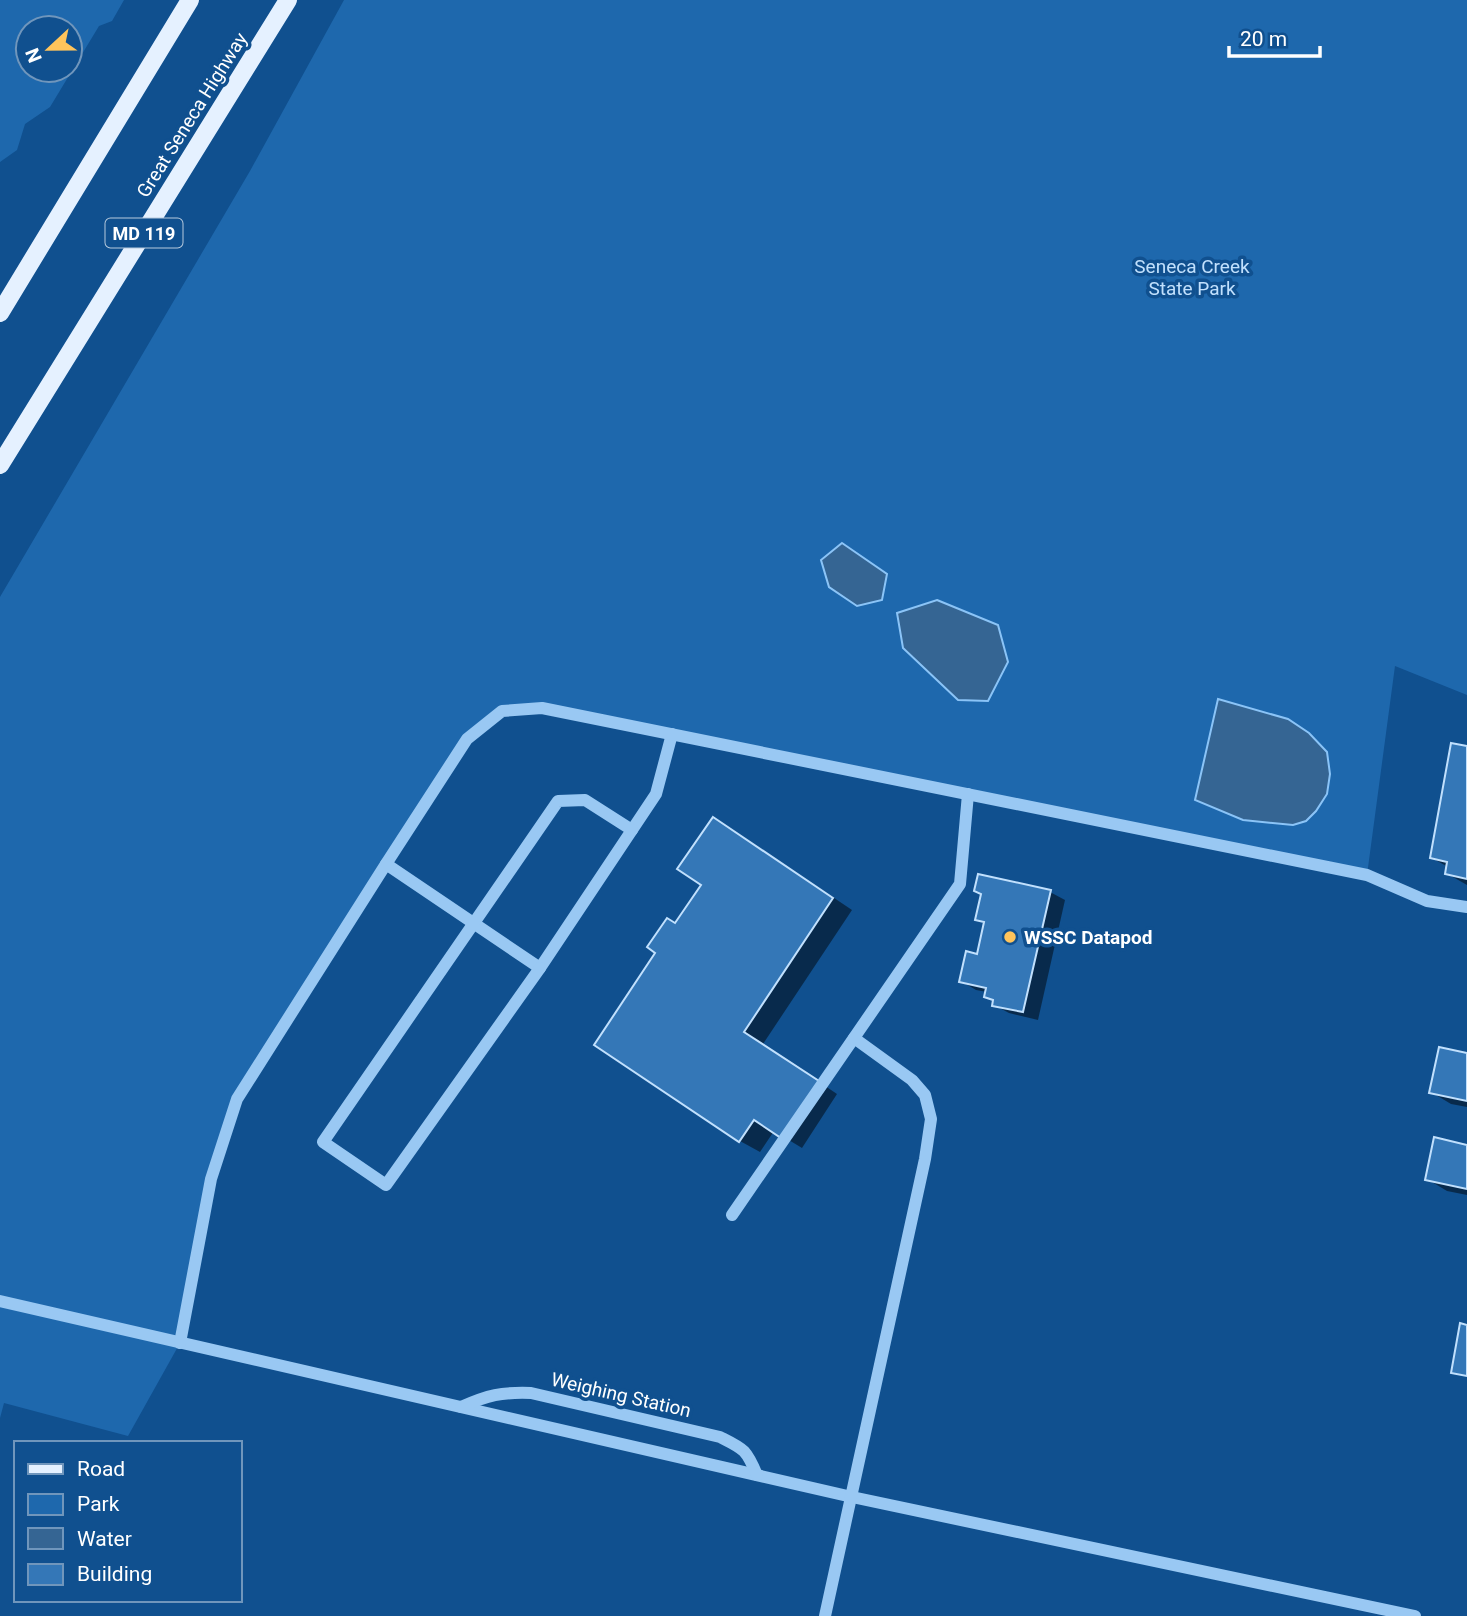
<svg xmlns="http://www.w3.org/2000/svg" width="1467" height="1616" font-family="Roboto,sans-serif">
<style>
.green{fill:#1e68ad;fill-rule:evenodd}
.water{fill:#356593;stroke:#8bc4f7;stroke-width:2}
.shadow{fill:#0007}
.building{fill:#3477b7;stroke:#c1e0fd;stroke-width:2}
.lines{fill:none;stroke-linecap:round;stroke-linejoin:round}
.minor{stroke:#99c8f3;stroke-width:12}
.major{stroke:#e5f1ff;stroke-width:18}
.poi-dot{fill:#ffc45b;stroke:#10508f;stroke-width:2.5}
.labels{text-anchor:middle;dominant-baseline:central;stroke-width:7;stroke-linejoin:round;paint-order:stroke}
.shield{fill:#10508f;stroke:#b7cadd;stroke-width:2}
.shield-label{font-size:18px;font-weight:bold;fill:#fff}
.street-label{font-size:19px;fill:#fff;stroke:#10508f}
.park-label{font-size:19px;fill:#c1e0fd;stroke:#10508f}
.poi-label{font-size:19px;font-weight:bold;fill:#fff;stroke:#10508f;text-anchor:start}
</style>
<rect width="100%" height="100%" fill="#10508f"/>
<!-- green -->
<g class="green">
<path d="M0,0H124L112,21L99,26L50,107L25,124L17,150L0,162ZM28,28H70V70H28Z"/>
<path d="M344,0H1467V695L1395,666L1367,875L542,708L502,711L467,739L237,1099L211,1179L180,1343L128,1436L4,1403L0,1418V597L250,171Z"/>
</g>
<!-- water -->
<g class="water">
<path d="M842,543L887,574L882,600L857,606L829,587L821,560Z"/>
<path d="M937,600L998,625L1008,662L988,701L958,700L903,648L897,613Z"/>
<path d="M1218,699L1288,719L1309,733L1327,752L1330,774L1327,794L1316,811L1306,821L1293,825L1243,820L1195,800Z"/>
</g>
<!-- shadow -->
<g class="shadow">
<path d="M1467,748V885L1446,873L1448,867L1432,858Z"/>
<path d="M713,819L733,830L852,910L763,1044L837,1094L802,1148L774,1131L760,1152L740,1141L597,1044L704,885Z"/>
<path d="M1050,892L1065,900L1038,1020L1009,1013L994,1005L995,1002L986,997L987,992L976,990L961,981L978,956L986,924L977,919Z"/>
<path d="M1467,1054V1107L1451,1104L1431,1092Z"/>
<path d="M1467,1146V1195L1447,1191L1427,1179Z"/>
</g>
<!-- building -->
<g class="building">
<path d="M1451,743L1467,746V879L1445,874L1447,862L1430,858Z"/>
<path d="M713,817L833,898L744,1032L819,1081L781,1138L754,1120L739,1142L594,1045L655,953L647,947L667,918L675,923L701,885L677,869Z"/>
<path d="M978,874L1051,890L1023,1012L992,1006L993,1000L984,997L986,988L959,982L966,951L977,954L984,922L975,920L981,894L974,891Z"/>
<path d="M1439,1047L1467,1053V1101L1429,1093Z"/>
<path d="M1434,1137L1467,1145V1189L1425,1180Z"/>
<path d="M1460,1323L1467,1325V1376L1451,1373Z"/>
</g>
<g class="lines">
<!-- minor -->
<g class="minor">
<path d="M386,864L540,968L656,794L672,734"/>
<path d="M540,968L386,1185L323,1142L558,801L585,800L632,830"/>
<path d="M732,1215L960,884L968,794"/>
<path d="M0,1301L852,1497L1415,1616"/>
<path d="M180,1343L211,1179L237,1099L386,864L467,739L502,711L542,708L1367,875L1427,901L1467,907"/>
<path d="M461,1407C488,1395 501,1392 531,1393L720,1437C744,1449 746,1449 757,1475"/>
<path d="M825,1616L925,1159L931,1119L925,1095L912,1080L854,1038"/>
</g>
<!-- major -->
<g class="major">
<path d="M0,313L190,0"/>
<path d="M0,465L288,0"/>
</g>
</g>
<!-- markers -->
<circle class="poi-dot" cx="1010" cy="937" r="7"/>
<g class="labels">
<!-- shield labels -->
<rect class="shield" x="105.5" y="218.5" width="77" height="29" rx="5"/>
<g class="shield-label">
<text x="144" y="233">MD 119</text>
</g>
<!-- street labels -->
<g class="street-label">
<text transform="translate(192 115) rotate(-58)">Great Seneca Highway</text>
<text transform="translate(621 1395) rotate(13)">Weighing Station</text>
</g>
<!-- park labels -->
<g class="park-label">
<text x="1192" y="266">Seneca Creek<tspan x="1192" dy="22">State Park</tspan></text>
</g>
<!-- poi labels -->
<g class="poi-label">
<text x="1024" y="937">WSSC Datapod</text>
</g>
</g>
<!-- legend -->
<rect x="14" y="1441" width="228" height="161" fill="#10508f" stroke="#7096bc" stroke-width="2"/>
<rect x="28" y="1464" width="35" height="10" fill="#e5f1ff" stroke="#7096bc" stroke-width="2"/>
<text x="77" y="1476" font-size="21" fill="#ffffff">Road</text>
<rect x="28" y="1494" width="35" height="21" fill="#1e68ad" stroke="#7096bc" stroke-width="2"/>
<text x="77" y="1511" font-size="21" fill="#ffffff">Park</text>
<rect x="28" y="1528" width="35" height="21" fill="#356593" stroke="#7096bc" stroke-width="2"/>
<text x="77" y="1546" font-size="21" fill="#ffffff">Water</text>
<rect x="28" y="1564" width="35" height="21" fill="#3477b7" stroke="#7096bc" stroke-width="2"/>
<text x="77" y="1581" font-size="21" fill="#ffffff">Building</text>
<!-- north arrow -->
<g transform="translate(49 49) rotate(248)"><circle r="33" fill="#10508f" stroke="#7096bc" stroke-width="2"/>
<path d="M0-5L12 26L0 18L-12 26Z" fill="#ffc45b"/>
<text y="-10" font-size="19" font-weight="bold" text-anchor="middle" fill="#ffffff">N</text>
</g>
<!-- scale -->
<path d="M1229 46v10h91v-10" fill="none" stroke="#ffffff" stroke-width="3.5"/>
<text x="1240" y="46" font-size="21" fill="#ffffff" stroke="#10508f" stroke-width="5" paint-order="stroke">20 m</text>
</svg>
